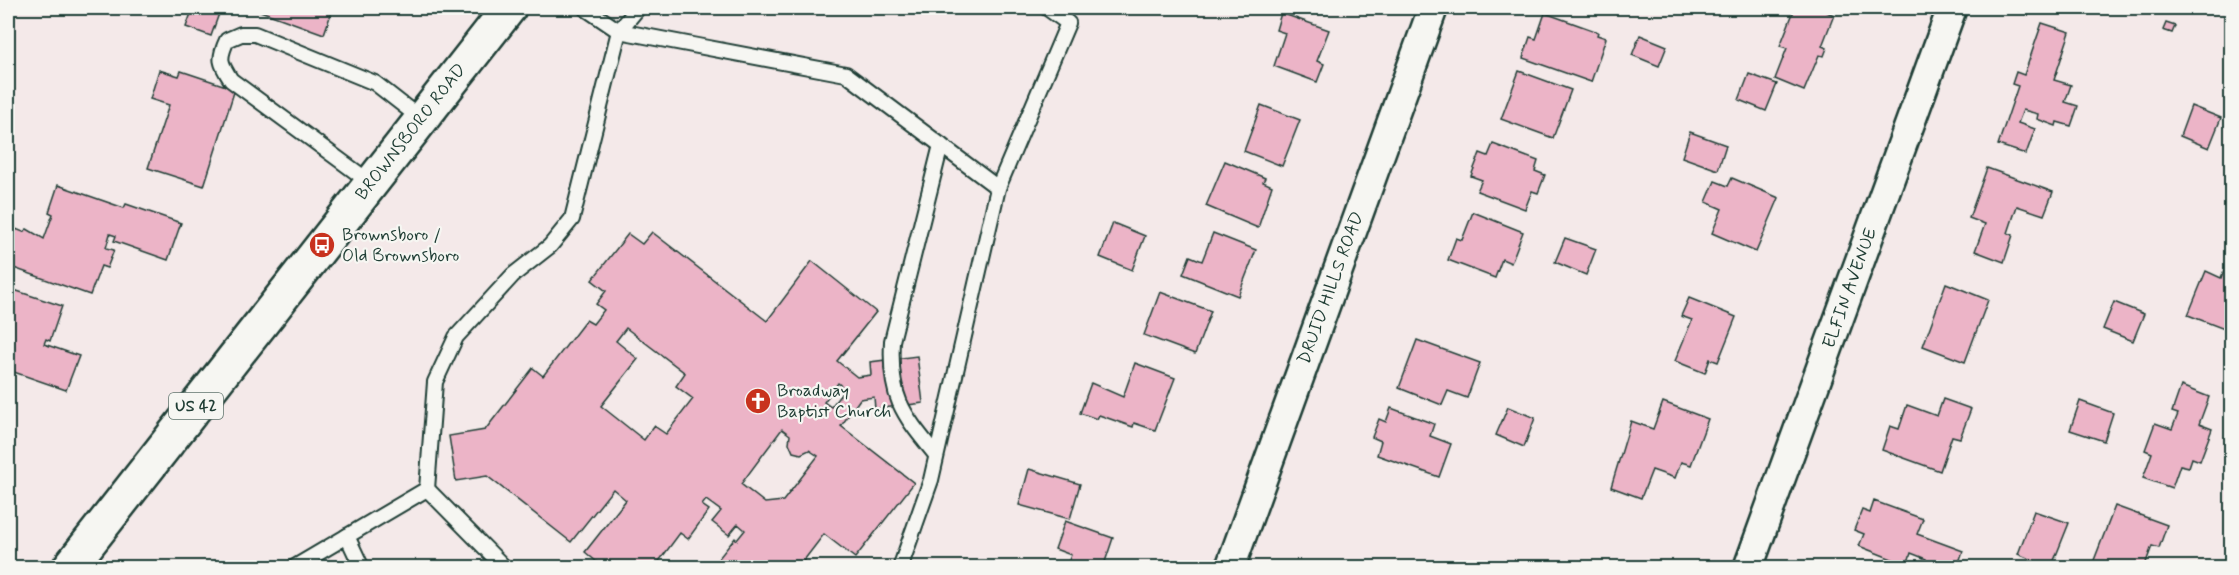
<svg xmlns="http://www.w3.org/2000/svg" width="2239" height="575" font-family="Mynerve,sans-serif">
<style>
.building{fill:#ecb4c7;stroke:#1f3d34;stroke-width:1.5;fill-rule:evenodd}
.lines{fill:none;stroke-linecap:round;stroke-linejoin:round}
.service-casing{stroke:#1f3d34;stroke-width:18}
.minor-casing{stroke:#1f3d34;stroke-width:33}
.primary-casing{stroke:#1f3d34;stroke-width:38}
.service{stroke:#f6f6f2;stroke-width:14}
.minor{stroke:#f6f6f2;stroke-width:28}
.primary{stroke:#f6f6f2;stroke-width:33}
.labels{text-anchor:middle;dominant-baseline:central;stroke-width:4.5;stroke-linejoin:round;paint-order:stroke}
.shield{fill:#f6f6f2;stroke:#60746d;stroke-width:1.5}
.shield-label{font-size:16px;font-weight:bold;fill:#1f3d34}
.street-label{font-size:18px;fill:#1f3d34;stroke:#f6f6f2}
.poi-label{font-size:18px;fill:#1f3d34;stroke:#f6f6f2;text-anchor:start}
</style>
<rect width="100%" height="100%" fill="#f4e9e9"/>
<filter id="ink" filterUnits="userSpaceOnUse"><feTurbulence type="fractalNoise" baseFrequency=".0167" numOctaves="2"/><feDisplacementMap in="SourceGraphic" scale="12" xChannelSelector="R" yChannelSelector="G"/><feConvolveMatrix kernelMatrix="1 2 1 2 8 2 1 2 1" color-interpolation-filters="sRGB"/></filter>
<g filter="url(#ink)">
<!-- building -->
<g class="building">
<path d="M193,8H221L211,36L186,27Z"/>
<path d="M252,8H333L324,34Z"/>
<path d="M1795,8H1829L1827,12L1834,15L1822,46L1827,48L1824,56L1819,55L1804,91L1775,79L1787,48L1780,46Z"/>
<path d="M1281,13L1329,30L1317,61L1324,64L1317,82L1274,66L1285,33L1276,30Z"/>
<path d="M1545,13L1598,32L1597,35L1606,38L1591,82L1523,58L1530,37L1536,39Z"/>
<path d="M2042,23L2070,32L2054,80L2071,85L2065,102L2078,106L2071,126L2057,122L2056,126L2037,119L2038,114L2023,110L2018,123L2035,129L2026,154L1998,145L2018,86L2012,84L2016,72L2024,75Z"/>
<path d="M2166,23L2175,26L2172,33L2163,30Z"/>
<path d="M1640,35L1667,46L1659,66L1632,55Z"/>
<path d="M159,70L179,76L181,71L235,89L204,186L148,168L169,105L150,99Z"/>
<path d="M1519,71L1571,90L1553,138L1501,119Z"/>
<path d="M1749,74L1777,84L1766,111L1739,100Z"/>
<path d="M1261,105L1300,120L1282,166L1244,151Z"/>
<path d="M2191,106L2221,118L2209,148L2180,136Z"/>
<path d="M1690,132L1726,145L1718,170L1682,157Z"/>
<path d="M1493,144L1538,161L1535,171L1545,175L1538,193L1532,191L1525,209L1477,191L1482,180L1471,176L1480,153L1488,156Z"/>
<path d="M1225,161L1265,178L1263,182L1272,186L1258,228L1206,206Z"/>
<path d="M1987,168L2053,192L2044,215L2017,206L2008,233L2013,235L2004,262L1975,251L1985,224L1969,218Z"/>
<path d="M1732,178L1779,198L1756,252L1712,233L1722,209L1706,202L1715,181L1728,186Z"/>
<path d="M58,185L124,208L126,204L181,223L168,260L114,241L116,236L110,234L106,248L114,250L107,268L101,266L90,295L8,266V253L16,229L23,232L27,229L44,239L53,214L49,212Z"/>
<path d="M1473,212L1523,232L1511,263L1502,259L1495,278L1448,260L1456,238L1462,240Z"/>
<path d="M1113,223L1145,236L1132,270L1100,257Z"/>
<path d="M652,232L767,321L812,261L876,312L837,361L857,377L871,375L870,362L917,356L923,403L875,409L874,397L860,399L841,426L914,483L855,558L824,534L798,568H711L735,538L737,540L745,530L738,524L729,535L712,522L721,511L706,500L702,505L709,510L688,539L680,533L654,568H604L585,552L626,500L613,489L571,542L487,476L456,481L449,436L485,430L533,368L543,376L586,320L593,324L604,310L596,304L606,291L592,280L628,234L642,244ZM626,328L685,373L676,386L693,399L666,434L654,426L644,440L601,406L638,359L616,341ZM838,383L845,389L831,407L824,402ZM782,429L790,435L789,443L793,452L801,454L809,450L818,456L783,501L765,503L741,484Z"/>
<path d="M1213,233L1256,250L1238,296L1183,274L1190,256L1202,261Z"/>
<path d="M1565,238L1596,249L1586,275L1555,262Z"/>
<path d="M2228,260L2232,261V332L2188,315L2206,271L2221,278Z"/>
<path d="M1946,283L1988,300L1965,362L1923,346Z"/>
<path d="M8,288L62,306L50,341L46,339L44,344L79,356L66,390L8,370Z"/>
<path d="M1160,292L1211,311L1195,354L1144,335Z"/>
<path d="M1689,298L1736,317L1718,362L1710,359L1705,373L1675,361L1692,320L1681,316Z"/>
<path d="M2114,302L2144,314L2133,341L2103,329Z"/>
<path d="M1417,340L1480,363L1467,398L1448,391L1442,405L1399,388Z"/>
<path d="M1135,363L1175,378L1155,430L1134,423L1133,427L1099,415L1097,419L1080,413L1091,383L1123,397Z"/>
<path d="M2181,386L2209,397L2199,424L2212,429L2200,461L2192,458L2189,467L2180,465L2172,488L2143,478L2152,453L2145,450L2155,423L2172,429L2178,414L2172,412Z"/>
<path d="M1943,399L1971,409L1960,438L1952,436L1940,471L1882,450L1890,426L1899,429L1907,405L1937,416Z"/>
<path d="M2080,401L2113,413L2104,441L2070,430Z"/>
<path d="M1663,402L1708,419L1691,465L1681,462L1675,478L1652,470L1641,498L1611,487L1631,421L1653,429Z"/>
<path d="M1508,407L1535,418L1524,447L1496,435Z"/>
<path d="M1391,408L1434,424L1430,436L1451,444L1439,477L1377,455L1381,441L1372,437L1379,419L1386,422Z"/>
<path d="M1029,469L1080,484L1070,519L1019,505Z"/>
<path d="M1874,501L1923,519L1917,534L1963,551L1957,568H1930L1924,565L1926,559L1911,553L1907,565L1859,546L1864,534L1854,530L1862,510L1870,513Z"/>
<path d="M2115,506L2167,525L2159,548L2152,546L2144,568H2091Z"/>
<path d="M2034,511L2069,523L2051,568L2018,554Z"/>
<path d="M1065,521L1113,538L1103,568H1066L1071,555L1055,549Z"/>
</g>
<g class="lines">
<!-- service casing -->
<g class="service-casing">
<g id="service">
<path d="M585,8L619,31L846,74L998,188"/>
<path d="M371,183L231,80C220,63 218,59 227,40L241,34H255L375,83L421,119"/>
<path d="M936,455C902,413 889,398 892,341L941,145"/>
<path d="M427,489L505,568"/>
<path d="M347,536L362,568"/>
<path d="M293,568L427,489L435,382L456,337L513,275L550,246L572,219L619,31L638,8"/>
<path d="M900,568L931,480L998,188L1068,23L1047,8"/>
</g>
</g>
<!-- minor casing -->
<g class="minor-casing">
<g id="minor">
<path d="M1230,568L1433,8"/>
<path d="M1748,568L1952,8"/>
</g>
</g>
<!-- primary casing -->
<g class="primary-casing">
<path id="primary" d="M69,568L509,8"/>
</g>
<!-- service -->
<use href="#service" class="service"/>
<!-- minor -->
<use href="#minor" class="minor"/>
<!-- primary -->
<use href="#primary" class="primary"/>
</g>
</g>
<!-- icons -->
<defs>
<g id="bus-disc" transform="scale(1.35)"><circle r="9.5" fill="#c8321e" stroke="#f6f6f2"/><path d="M-5-6H5V4H4V6H2V4H-2V6H-4V4H-5ZM-3.5-4V0h7V-4ZM-3.5 1.2v1.5H-2V1.2ZM2 1.2v1.5H3.5V1.2Z" fill="#fff"/></g>
<g id="church-disc" transform="scale(1.35)"><circle r="9.5" fill="#c8321e" stroke="#f6f6f2"/><path d="M-1.2-6h2.4v3.5h3.3v2.4h-3.3V6h-2.4V-.1h-3.3v-2.4h3.3Z" fill="#fff"/></g>
</defs>
<g fill-rule="evenodd">
<use href="#bus-disc" x="322" y="245"/>
<use href="#church-disc" x="758" y="401"/>
</g>
<g class="labels">
<!-- shield labels -->
<rect class="shield" x="169" y="393" width="54" height="26" rx="4.5"/>
<g class="shield-label">
<text x="196" y="406">US 42</text>
</g>
<!-- street labels -->
<g class="street-label">
<text transform="translate(411 132) rotate(-52)">BROWNSBORO ROAD</text>
<text transform="translate(1331 288) rotate(-70)">DRUID HILLS ROAD</text>
<text transform="translate(1850 288) rotate(-70)">ELFIN AVENUE</text>
</g>
<!-- poi labels -->
<g class="poi-label">
<text x="342" y="235">Brownsboro /<tspan x="342" dy="21">Old Brownsboro</tspan></text>
<text x="777" y="391">Broadway<tspan x="777" dy="21">Baptist Church</tspan></text>
</g>
</g>
<!-- margin -->
<rect width="2239" height="575" fill="none" stroke="#f6f6f2" stroke-width="30"/>
<rect x="15" y="15" width="2209" height="545" fill="none" stroke="#1f3d34" stroke-width="2" filter="url(#ink)"/>
</svg>
